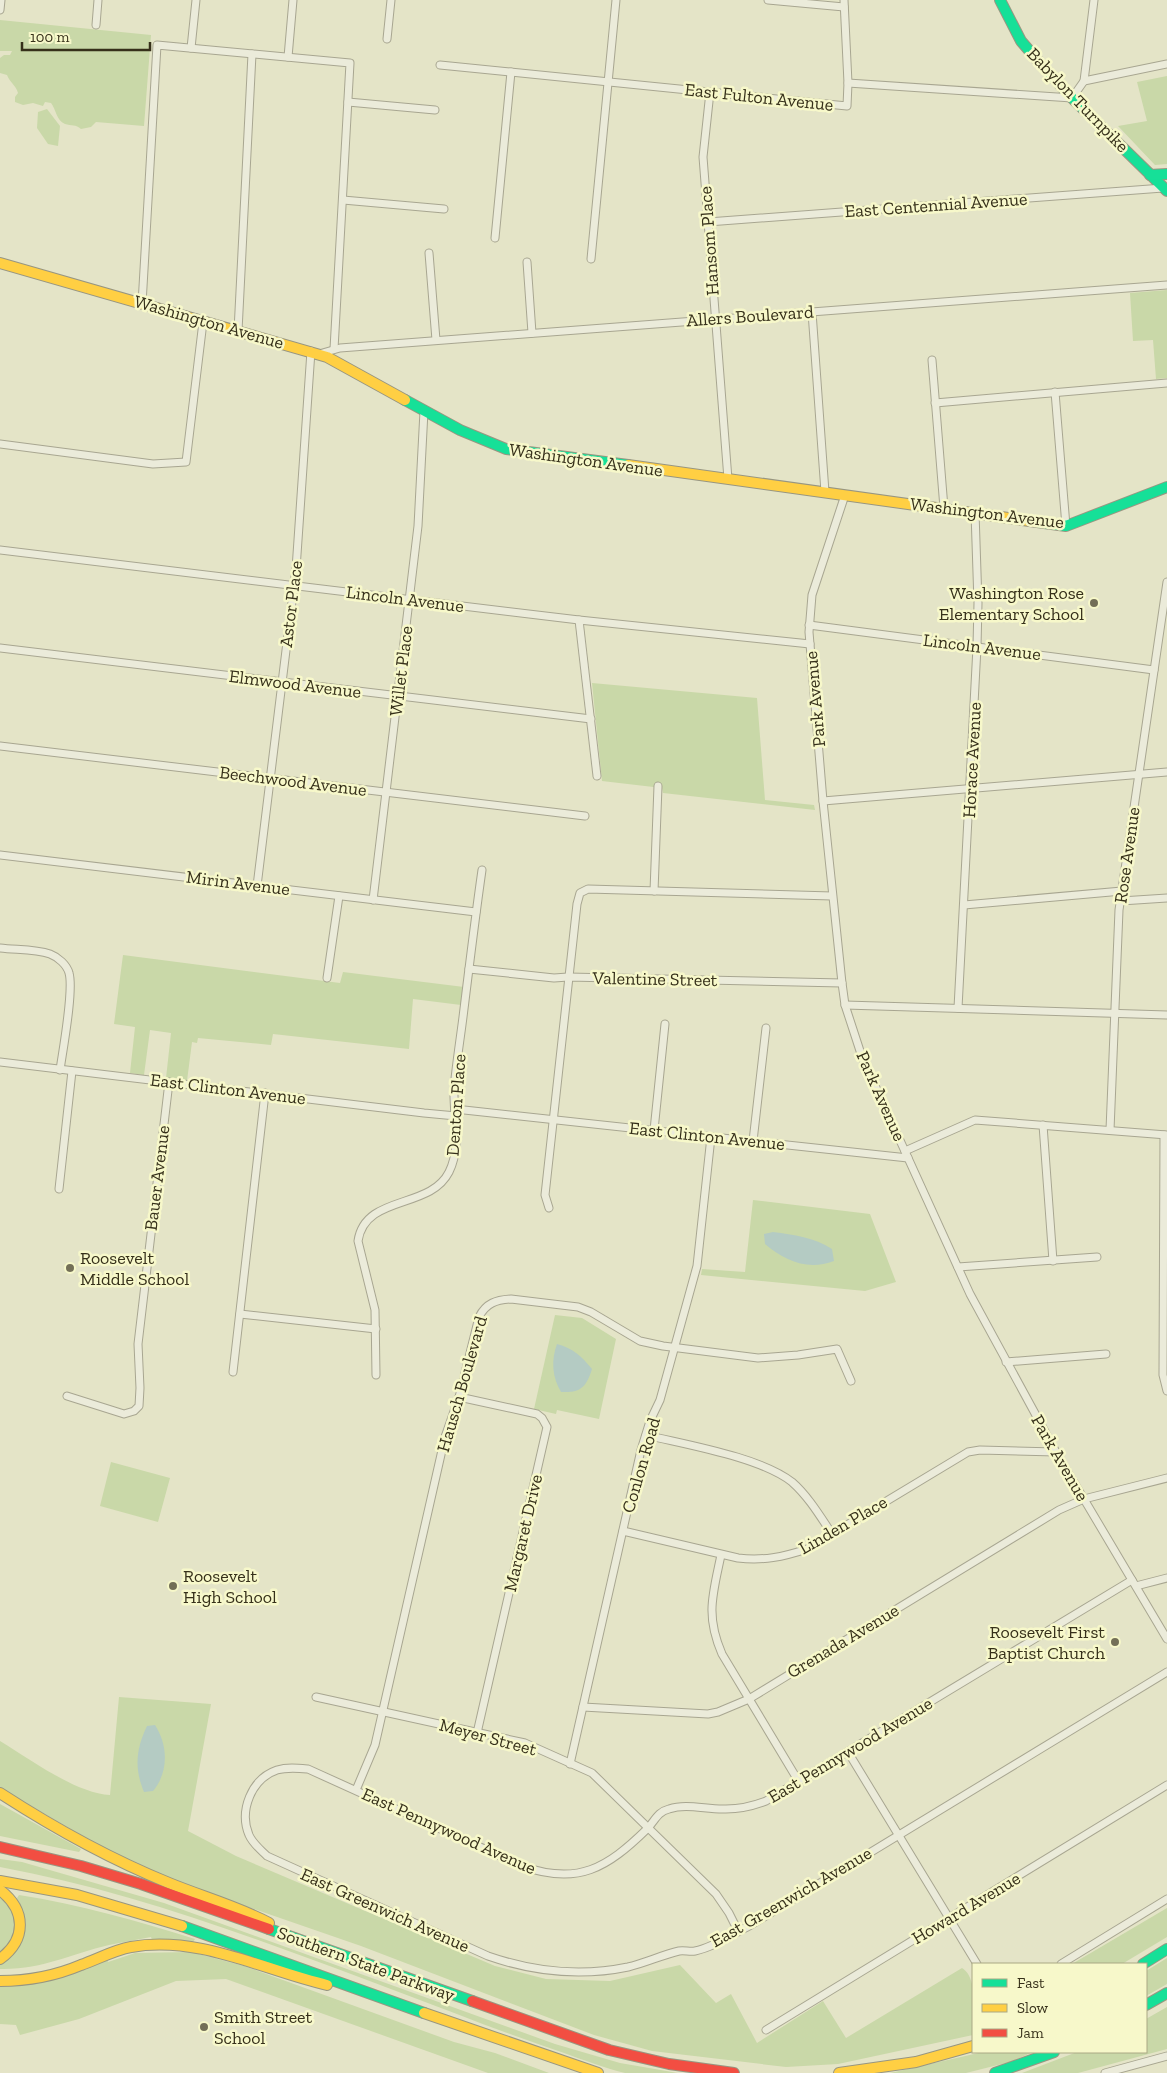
<svg xmlns="http://www.w3.org/2000/svg" width="1167" height="2073" font-family="'Zilla Slab',serif">
<style>
.green{fill:#c9d8a8}
.water{fill:#b4cbc3}
.lines{fill:none;stroke-linecap:round;stroke-linejoin:round}
.street-casing{stroke:#a8a691;stroke-width:9}
.fast-casing{stroke:#989681;stroke-width:12}
.slow-casing{stroke:#989681;stroke-width:12}
.jam-casing{stroke:#989681;stroke-width:12}
.street{stroke:#ebebda;stroke-width:7}
.fast{stroke:#16e098;stroke-width:10}
.slow{stroke:#ffcf43;stroke-width:10}
.jam{stroke:#f24e42;stroke-width:10}
.poi-dot{fill:#736f57;stroke:#f7f8ca;stroke-width:2}
.labels{text-anchor:middle;dominant-baseline:central;stroke-width:5;stroke-linejoin:round;paint-order:stroke}
.street-label{font-size:18px;fill:#36301a;stroke:#f7f8ca}
.poi-label{font-size:18px;fill:#36301a;stroke:#f7f8ca;text-anchor:start}
</style>
<rect width="100%" height="100%" fill="#e4e4c7"/>
<!-- green -->
<g class="green">
<path d="M0,20L151,35L144,126L96,122L91,127L81,129C76,124 71,126 65,124C56,120 56,109 51,103L45,102L43,106L33,103L23,105L15,102V97L18,93C16,85 10,83 7,75L0,73V58L4,55H10L12,51H0Z"/>
<path d="M1167,76V164L1155,165L1118,126L1147,121L1137,82Z"/>
<path d="M47,109L60,126L58,146L48,144L37,128L38,112Z"/>
<path d="M1167,290V378L1156,379L1153,340L1133,341L1130,293Z"/>
<path d="M592,683L757,698L765,800L814,805L815,810L663,793L662,788L602,781Z"/>
<path d="M123,955L340,983L343,972L464,987L461,1005L413,999L409,1049L273,1034L271,1045L198,1038L197,1043L192,1042L187,1081L166,1078L171,1033L150,1030L144,1075L130,1073L135,1027L114,1024Z"/>
<path d="M753,1200L870,1214L896,1282L865,1291L701,1275L702,1269L745,1272Z"/>
<path d="M555,1315L582,1318L616,1339L599,1419L557,1410L556,1414L534,1409Z"/>
<path d="M111,1462L170,1478L158,1522L100,1506Z"/>
<path d="M119,1697L211,1704L188,1831L236,1856L495,1966L546,1979L610,1981L680,1965L716,2003L731,1994L757,2043L823,2001L846,2038L962,1968C979,1978 973,2017 973,2035L838,2064L786,2067L652,2051L594,2035L361,1946L219,1897L122,1859L0,1788V1741C30,1759 75,1793 110,1795Z"/>
<path d="M0,1804L81,1849L79,1852L0,1836Z"/>
<path d="M0,1859L22,1862L164,1903L555,2044L620,2063L678,2073C661,2073 641,2073 625,2073C604,2068 584,2060 564,2053C510,2035 457,2014 404,1994C274,1945 137,1892 0,1867Z"/>
<path d="M19,1895C79,1904 137,1921 195,1939L193,1942L152,1940L151,1937C137,1940 122,1942 109,1945C70,1954 42,1970 0,1969V1962C23,1938 34,1931 17,1898Z"/>
<path d="M0,1897C14,1907 19,1924 11,1940C9,1944 3,1948 0,1952Z"/>
<path d="M1167,1908V1937L1122,1964H1072Z"/>
<path d="M191,1952L244,1966L454,2042L495,2053L549,2073H488L226,1979L176,1981L79,2019L20,2035L16,2025L0,2024V1983L107,1957L108,1962L135,1953Z"/>
<path d="M1167,1958V1984L1146,1996V1971Z"/>
<path d="M1167,2007V2049L1078,2073H1022L1077,2052H1146V2019Z"/>
<path d="M983,2052H1033L1010,2062L966,2073H890Z"/>
</g>
<!-- water -->
<g class="water">
<path d="M773,1232C794,1235 814,1237 832,1249L834,1261C808,1271 785,1261 765,1244L764,1234Z"/>
<path d="M557,1344C573,1348 582,1357 592,1369C586,1388 580,1393 561,1392C552,1377 551,1360 557,1344Z"/>
<path d="M155,1725C168,1745 169,1772 153,1791L144,1792C134,1768 136,1749 147,1726Z"/>
</g>
<g class="lines">
<!-- street casing -->
<g class="street-casing">
<g id="street">
<path d="M768,0L844,7"/>
<path d="M0,10L1,0"/>
<path d="M96,25L98,0"/>
<path d="M387,39L391,0"/>
<path d="M191,48L196,0"/>
<path d="M288,57L293,0"/>
<path d="M440,65L847,106L848,83L844,0"/>
<path d="M1084,81L1094,0"/>
<path d="M848,83L1072,98L1084,81L1167,64"/>
<path d="M710,92L703,157L728,479"/>
<path d="M348,102L435,110"/>
<path d="M343,200L444,209"/>
<path d="M708,222L1163,188"/>
<path d="M495,238L511,72"/>
<path d="M429,253L436,340"/>
<path d="M591,259L616,0"/>
<path d="M527,262L532,333"/>
<path d="M142,304L157,45L350,63L334,349"/>
<path d="M812,312L825,492"/>
<path d="M238,331L252,54"/>
<path d="M319,354L340,348L1167,285"/>
<path d="M932,360L944,508"/>
<path d="M1055,392L1066,526"/>
<path d="M935,403L1167,383"/>
<path d="M0,444L153,464L186,462L203,322"/>
<path d="M845,495L812,595L809,632L823,801L842,983L845,1005L862,1057L970,1294L1056,1452L1167,1639"/>
<path d="M0,550L579,620L810,644"/>
<path d="M579,620L597,776"/>
<path d="M809,625L1154,670"/>
<path d="M0,648L591,719"/>
<path d="M0,746L585,816"/>
<path d="M823,801L1167,772"/>
<path d="M0,855L476,912"/>
<path d="M257,886L296,569L311,351"/>
<path d="M654,891L658,786"/>
<path d="M373,900L418,526L424,411"/>
<path d="M1121,901L1167,898"/>
<path d="M964,905L1122,891"/>
<path d="M0,948C16,950 35,949 50,954C58,957 67,965 69,973C74,990 63,1049 60,1070"/>
<path d="M469,969L554,978L568,977L842,983"/>
<path d="M327,978L339,896"/>
<path d="M845,1005L1167,1015"/>
<path d="M958,1008L977,647L978,603L975,512"/>
<path d="M0,1062L424,1113L456,1116"/>
<path d="M455,1109L908,1158"/>
<path d="M1043,1125L1053,1261"/>
<path d="M654,1130L665,1024"/>
<path d="M1110,1130L1119,910L1167,582"/>
<path d="M1164,1135L1163,1375L1167,1391"/>
<path d="M753,1141L766,1028"/>
<path d="M905,1151L975,1120L1167,1135"/>
<path d="M59,1189L72,1071"/>
<path d="M549,1208L545,1195L577,904L580,893L588,889L832,896"/>
<path d="M958,1267L1097,1257"/>
<path d="M240,1314L376,1329"/>
<path d="M1006,1362L1106,1354"/>
<path d="M233,1372L265,1093"/>
<path d="M376,1375L375,1310L358,1241C365,1194 430,1210 449,1172C462,1146 453,1116 454,1089C456,1065 460,1041 463,1017C469,968 475,919 482,870"/>
<path d="M67,1396L124,1414L134,1411L139,1406L140,1388L138,1344L169,1082"/>
<path d="M459,1397L537,1414L542,1418L547,1427L477,1733"/>
<path d="M646,1435C687,1445 760,1457 792,1482C808,1496 820,1516 832,1534"/>
<path d="M623,1531L738,1558C763,1561 783,1557 807,1549L968,1452L980,1450L1056,1452"/>
<path d="M721,1555C713,1594 705,1615 722,1654L799,1782"/>
<path d="M1132,1580L766,1801C753,1806 741,1809 726,1809C707,1810 687,1803 669,1809C657,1812 655,1821 647,1829C607,1868 578,1886 522,1866L308,1769C297,1768 287,1767 277,1770C251,1779 239,1811 249,1835C253,1844 260,1849 267,1856L488,1956C534,1972 580,1977 628,1967C645,1963 662,1955 679,1951C684,1950 690,1952 695,1951C714,1947 733,1934 751,1925L1167,1672"/>
<path d="M1136,1586L1167,1578"/>
<path d="M316,1697L525,1743L592,1773L716,1894L729,1913L738,1931"/>
<path d="M583,1707L708,1714L718,1712L749,1699L1059,1510L1084,1499L1167,1478"/>
<path d="M848,1752L977,1964"/>
<path d="M570,1764L641,1450L650,1421L660,1400L697,1266L711,1137"/>
<path d="M356,1790L375,1745L445,1437L459,1397L479,1317C486,1303 496,1300 511,1299L578,1307L591,1312L640,1341L663,1346L758,1358L798,1355L837,1349L851,1381"/>
<path d="M1061,1964L1167,1899"/>
<path d="M766,2030L1167,1785"/>
<path d="M1105,2073L1167,2056"/>
</g>
</g>
<!-- fast casing -->
<g class="fast-casing">
<g id="fast">
<path d="M1000,0L1021,41L1039,62L1072,98L1167,191"/>
<path d="M1150,175L1167,174"/>
<path d="M405,400L460,430L506,449L628,465"/>
<path d="M1037,522L1066,526L1167,487"/>
<path d="M182,1926L424,2013"/>
<path d="M269,1929L472,2001"/>
<path d="M1143,1964L1167,1949"/>
<path d="M1146,2005L1167,1993"/>
<path d="M995,2073L1054,2052"/>
</g>
</g>
<!-- slow casing -->
<g class="slow-casing">
<g id="slow">
<path d="M0,263L327,357L405,400"/>
<path d="M628,465L1037,522"/>
<path d="M0,1793C54,1828 110,1859 169,1883C203,1897 237,1906 269,1923"/>
<path d="M0,1881L77,1895L182,1926"/>
<path d="M0,1890C26,1910 27,1939 0,1959"/>
<path d="M0,1981C28,1981 55,1976 81,1965C98,1959 114,1950 131,1947C199,1935 263,1970 327,1985"/>
<path d="M424,2013L598,2073"/>
<path d="M839,2073L916,2062L973,2046"/>
</g>
</g>
<!-- jam casing -->
<g class="jam-casing">
<g id="jam">
<path d="M0,1847L81,1866L141,1884L269,1929"/>
<path d="M472,2001L609,2050L669,2064L734,2073"/>
</g>
</g>
<!-- street -->
<use href="#street" class="street"/>
<!-- fast -->
<use href="#fast" class="fast"/>
<!-- slow -->
<use href="#slow" class="slow"/>
<!-- jam -->
<use href="#jam" class="jam"/>
</g>
<!-- markers -->
<g class="poi-dot">
<circle cx="1094" cy="603" r="5"/>
<circle cx="70" cy="1268" r="5"/>
<circle cx="173" cy="1586" r="5"/>
<circle cx="1115" cy="1642" r="5"/>
<circle cx="204" cy="2027" r="5"/>
</g>
<g class="labels">
<!-- street labels -->
<g class="street-label">
<text transform="translate(759 97) rotate(6)">East Fulton Avenue</text>
<text transform="translate(1078 100) rotate(46)">Babylon Turnpike</text>
<text transform="translate(936 205) rotate(-4)">East Centennial Avenue</text>
<text transform="translate(709 241) rotate(-94)">Hansom Place</text>
<text transform="translate(750 316) rotate(-4)">Allers Boulevard</text>
<text transform="translate(209 322) rotate(16)">Washington Avenue</text>
<text transform="translate(586 460) rotate(8)">Washington Avenue</text>
<text transform="translate(987 513) rotate(7)">Washington Avenue</text>
<text transform="translate(405 599) rotate(7)">Lincoln Avenue</text>
<text transform="translate(291 604) rotate(-83)">Astor Place</text>
<text transform="translate(982 647) rotate(7)">Lincoln Avenue</text>
<text transform="translate(401 671) rotate(-83)">Willet Place</text>
<text transform="translate(295 684) rotate(7)">Elmwood Avenue</text>
<text transform="translate(815 699) rotate(-95)">Park Avenue</text>
<text transform="translate(972 760) rotate(-87)">Horace Avenue</text>
<text transform="translate(293 781) rotate(7)">Beechwood Avenue</text>
<text transform="translate(1127 855) rotate(-82)">Rose Avenue</text>
<text transform="translate(238 883) rotate(7)">Mirin Avenue</text>
<text transform="translate(655 979) rotate(1)">Valentine Street</text>
<text transform="translate(228 1089) rotate(7)">East Clinton Avenue</text>
<text transform="translate(881 1096) rotate(66)">Park Avenue</text>
<text transform="translate(456 1105) rotate(-86)">Denton Place</text>
<text transform="translate(707 1136) rotate(6)">East Clinton Avenue</text>
<text transform="translate(157 1178) rotate(-83)">Bauer Avenue</text>
<text transform="translate(462 1384) rotate(-74)">Hausch Boulevard</text>
<text transform="translate(1060 1458) rotate(60)">Park Avenue</text>
<text transform="translate(641 1465) rotate(-74)">Conlon Road</text>
<text transform="translate(843 1525) rotate(-30)">Linden Place</text>
<text transform="translate(523 1533) rotate(-77)">Margaret Drive</text>
<text transform="translate(843 1641) rotate(-31)">Grenada Avenue</text>
<text transform="translate(488 1737) rotate(15)">Meyer Street</text>
<text transform="translate(850 1750) rotate(-31)">East Pennywood Avenue</text>
<text transform="translate(449 1831) rotate(24)">East Pennywood Avenue</text>
<text transform="translate(791 1897) rotate(-30)">East Greenwich Avenue</text>
<text transform="translate(966 1908) rotate(-31)">Howard Avenue</text>
<text transform="translate(385 1910) rotate(24)">East Greenwich Avenue</text>
<text transform="translate(366 1964) rotate(20)">Southern State Parkway</text>
</g>
<!-- poi labels -->
<g class="poi-label">
<text x="1084" y="593" text-anchor="end">Washington Rose<tspan x="1084" dy="21">Elementary School</tspan></text>
<text x="80" y="1258">Roosevelt<tspan x="80" dy="21">Middle School</tspan></text>
<text x="183" y="1576">Roosevelt<tspan x="183" dy="21">High School</tspan></text>
<text x="1105" y="1632" text-anchor="end">Roosevelt First<tspan x="1105" dy="21">Baptist Church</tspan></text>
<text x="214" y="2017">Smith Street<tspan x="214" dy="21">School</tspan></text>
</g>
</g>
<!-- legend -->
<rect x="972" y="1963" width="175" height="90" fill="#f7f8ca" stroke="#aaa884"/>
<rect x="982" y="1979" width="25" height="8" fill="#16e098" stroke="#aaa884"/>
<text x="1017" y="1988" font-size="15" fill="#36301a">Fast</text>
<rect x="982" y="2004" width="25" height="8" fill="#ffcf43" stroke="#aaa884"/>
<text x="1017" y="2013" font-size="15" fill="#36301a">Slow</text>
<rect x="982" y="2029" width="25" height="8" fill="#f24e42" stroke="#aaa884"/>
<text x="1017" y="2038" font-size="15" fill="#36301a">Jam</text>
<!-- scale -->
<path d="M22 42v8h128v-8" fill="none" stroke="#36301a" stroke-width="2.5"/>
<text x="30" y="42" font-size="15" fill="#36301a" stroke="#f7f8ca" stroke-width="4" paint-order="stroke">100 m</text>
</svg>
